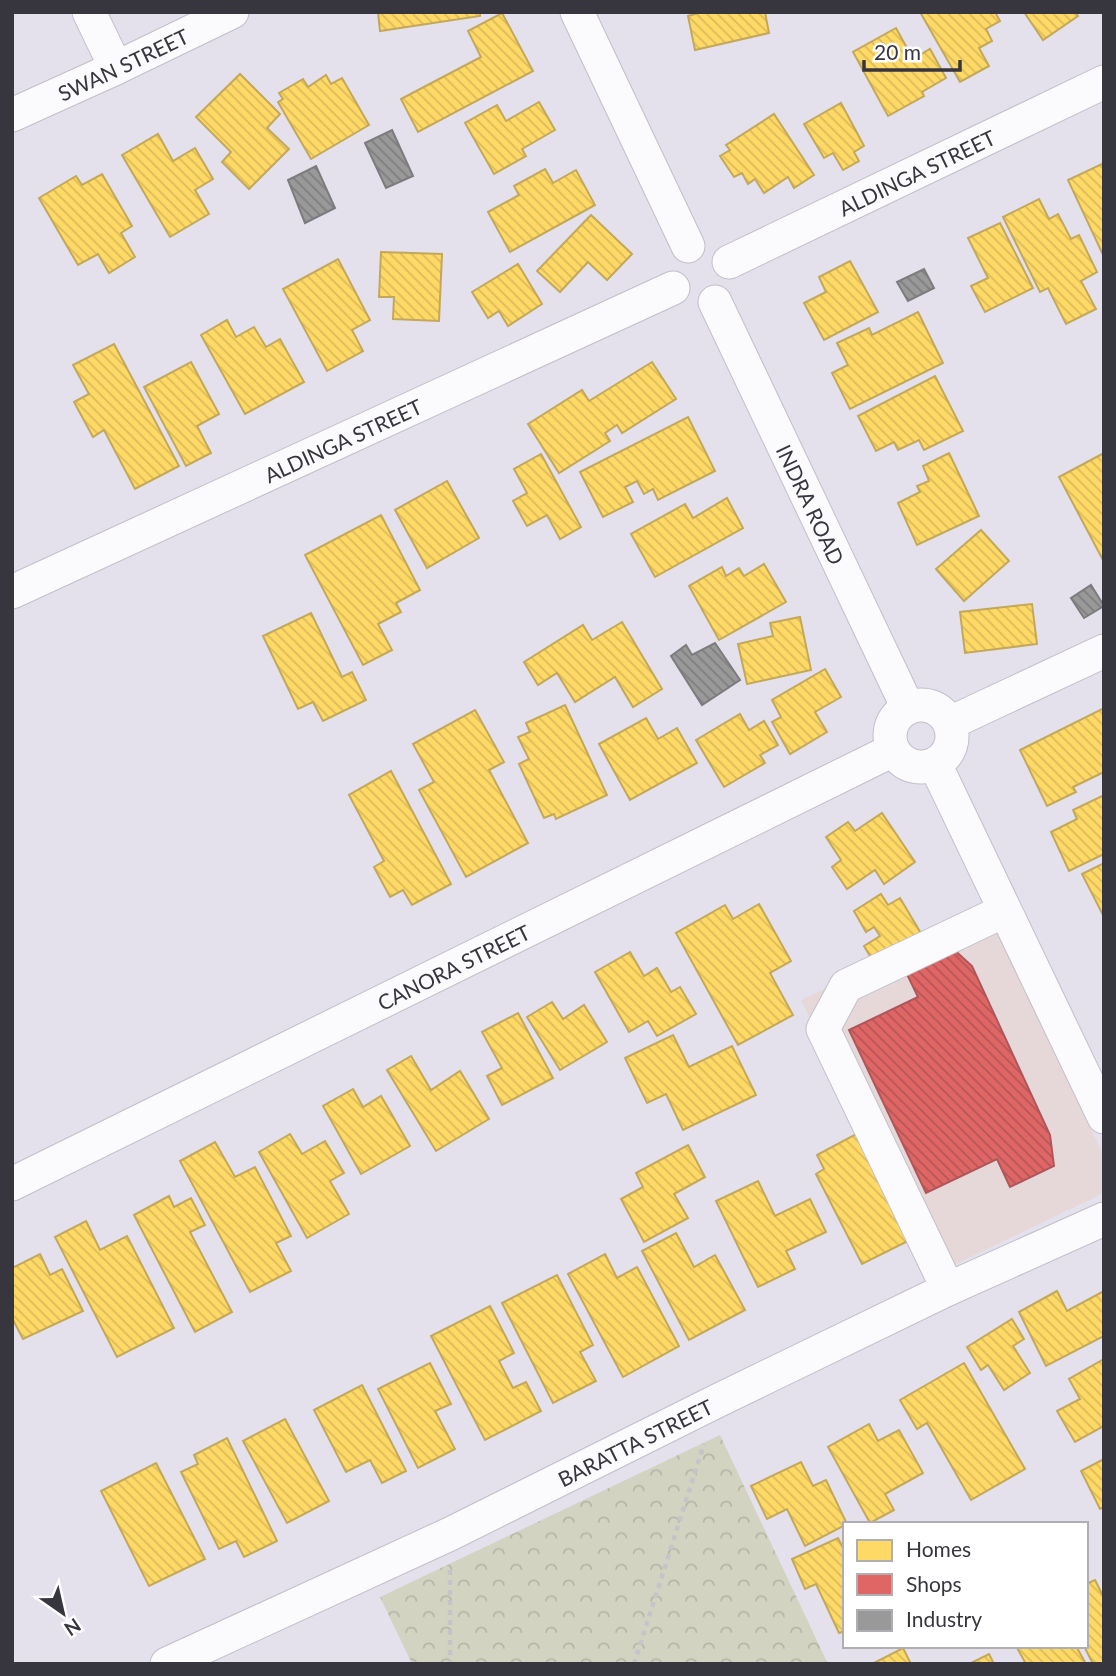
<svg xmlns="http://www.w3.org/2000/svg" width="1116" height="1676" font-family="Lato,sans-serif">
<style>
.commercial{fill:#e6d8d8}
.park{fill:url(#park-crowns)}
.homes{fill:url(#homes-back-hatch);stroke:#c3a85a;stroke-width:2}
.shops{fill:url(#shops-back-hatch);stroke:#ad575a;stroke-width:2}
.industry{fill:url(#industry-back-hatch);stroke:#7c7b7e;stroke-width:2}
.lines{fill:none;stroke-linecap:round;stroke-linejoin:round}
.minor-casing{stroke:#c2bfc9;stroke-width:35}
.path{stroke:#c5c4c8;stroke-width:4.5;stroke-dasharray:5 5;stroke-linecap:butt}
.minor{stroke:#fbfafc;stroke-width:33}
.labels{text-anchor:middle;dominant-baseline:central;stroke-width:7;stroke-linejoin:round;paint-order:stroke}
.street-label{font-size:21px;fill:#37353e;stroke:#fff}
</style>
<defs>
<pattern id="park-crowns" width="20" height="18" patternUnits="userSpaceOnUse" patternTransform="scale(1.75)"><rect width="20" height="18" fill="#d3d3c2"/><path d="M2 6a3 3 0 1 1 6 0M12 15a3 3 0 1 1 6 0" fill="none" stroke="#b6b6a8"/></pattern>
<pattern id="homes-back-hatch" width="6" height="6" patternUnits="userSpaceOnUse" patternTransform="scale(1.75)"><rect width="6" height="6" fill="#ffd966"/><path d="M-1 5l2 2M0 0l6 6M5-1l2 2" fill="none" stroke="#dbbb5a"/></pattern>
<pattern id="shops-back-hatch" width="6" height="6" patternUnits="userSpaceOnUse" patternTransform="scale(1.75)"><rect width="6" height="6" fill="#e06666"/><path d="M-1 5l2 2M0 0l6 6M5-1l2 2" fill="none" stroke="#b65555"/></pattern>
<pattern id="industry-back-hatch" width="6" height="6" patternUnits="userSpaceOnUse" patternTransform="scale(1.75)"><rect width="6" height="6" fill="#999"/><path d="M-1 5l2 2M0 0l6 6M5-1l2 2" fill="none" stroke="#7e7e7e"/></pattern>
</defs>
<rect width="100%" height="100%" fill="#e4e1ed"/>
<!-- commercial -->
<path class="commercial" d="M987,911L1104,1156V1193L933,1275L801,1000Z"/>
<!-- park -->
<path class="park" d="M720,1435L828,1664H412L380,1597Z"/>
<!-- homes -->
<g class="homes">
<path d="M378,12H480V16L380,31Z"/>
<path d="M702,12H765L769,33L695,50L688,16Z"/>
<path d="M920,12H995L1000,21L986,29L992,41L979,48L989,66L960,82Z"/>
<path d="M1024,12H1075L1078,16L1043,40Z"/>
<path d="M502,13L533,71L418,132L401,99L481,57L468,31Z"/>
<path d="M896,28L913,59L930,49L946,78L922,92L924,96L888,116L853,52Z"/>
<path d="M240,74L280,114L267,128L289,149L249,189L222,162L231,152L196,117Z"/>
<path d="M326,75L331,84L342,78L369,125L311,159L278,102L283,99L279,93L303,79L308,87Z"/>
<path d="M539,102L555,130L522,149L526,156L494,174L465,123L497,105L506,121Z"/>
<path d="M841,103L864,146L854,152L859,161L843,170L833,153L824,158L804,124Z"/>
<path d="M774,114L814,175L794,188L788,177L764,193L755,179L748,184L742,173L734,177L720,156L730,150L726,145Z"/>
<path d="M158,134L173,161L195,148L213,179L195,190L209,214L170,237L122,155Z"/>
<path d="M1104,163V257L1068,180Z"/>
<path d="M545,169L553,183L576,170L595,205L510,252L488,212L519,195L514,186Z"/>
<path d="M102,174L132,226L121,233L135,257L109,273L98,254L78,265L39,198L76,176L82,185Z"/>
<path d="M1039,199L1049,219L1058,214L1071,239L1079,235L1097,272L1081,281L1096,309L1066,324L1048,288L1040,292L1003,217Z"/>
<path d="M591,215L632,254L607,280L588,262L560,292L537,271Z"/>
<path d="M1000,223L1033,288L985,312L971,286L988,278L968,238Z"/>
<path d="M381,252L442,254L439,321L393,319L394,297H379Z"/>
<path d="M338,259L370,320L352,330L363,351L327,371L283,289Z"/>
<path d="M850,261L878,312L824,340L804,303L826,292L819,277Z"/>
<path d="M518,264L542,304L508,326L499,311L488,318L472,292Z"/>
<path d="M918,312L943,363L850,409L832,373L848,365L837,343L869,328L872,335Z"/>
<path d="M227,320L236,337L254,327L266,347L280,339L304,382L245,414L201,335Z"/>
<path d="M114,344L179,466L135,489L104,430L93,437L74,402L89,394L73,365Z"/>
<path d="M191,362L219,414L197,426L211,453L186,466L144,387Z"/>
<path d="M652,362L676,399L622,433L617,425L605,433L610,441L559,473L528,424L582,390L589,401Z"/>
<path d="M935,376L963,431L924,450L919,440L898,450L894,442L876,451L858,416Z"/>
<path d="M688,417L715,471L658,500L653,489L644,494L637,481L625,487L633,502L603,517L580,472Z"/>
<path d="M949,453L979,516L917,545L898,503L920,492L917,486L929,481L923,466Z"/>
<path d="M1104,453V562L1059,477Z"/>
<path d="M541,454L581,527L560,539L547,515L527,526L513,501L527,493L514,469Z"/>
<path d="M447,481L479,538L427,568L395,510Z"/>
<path d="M727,498L743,528L655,577L631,534L685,504L693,518Z"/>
<path d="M381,515L420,590L396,603L401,612L378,624L392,650L363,665L305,555Z"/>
<path d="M981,530L1009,561L964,601L936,569Z"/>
<path d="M764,564L786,602L719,640L689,586L722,567L726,576L739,568L744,576Z"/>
<path d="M1032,604L1037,644L965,653L960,612Z"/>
<path d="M311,613L342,677L352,672L366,700L323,721L313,702L298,709L263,636Z"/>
<path d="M800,617L811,670L747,684L738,644L773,636L770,623Z"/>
<path d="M622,622L662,689L633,707L615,677L575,702L557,673L538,685L524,662L583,625L592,640Z"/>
<path d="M825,669L841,697L815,712L827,732L790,754L772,722L781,717L772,700Z"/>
<path d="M565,705L607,795L556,819L554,814L544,818L519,764L529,759L518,737L530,732L526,723Z"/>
<path d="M1104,708V772L1073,787L1076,792L1047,806L1020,750Z"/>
<path d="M475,710L504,762L489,770L528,843L466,877L419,790L434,782L413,744Z"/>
<path d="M740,714L749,730L764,721L778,745L760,755L765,763L724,787L696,740Z"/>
<path d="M646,718L658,739L677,728L697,763L630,800L599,744Z"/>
<path d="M391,771L451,884L412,905L403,890L390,897L374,867L384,861L349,795Z"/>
<path d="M1104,795V854L1069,871L1051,832L1077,819L1073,810Z"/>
<path d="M882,813L915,862L884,884L875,870L847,889L832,867L841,860L826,837L848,822L855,831Z"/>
<path d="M1104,863V917L1082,874Z"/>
<path d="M881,894L888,905L900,898L922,935L875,964L864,946L880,936L874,927L866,932L854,911Z"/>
<path d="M759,904L791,961L770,973L793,1015L738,1045L676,933L725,905L733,919Z"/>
<path d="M630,952L644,976L657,968L671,992L680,987L696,1014L657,1036L648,1021L629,1032L595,972Z"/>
<path d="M552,1002L563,1019L584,1005L607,1042L560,1070L527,1017Z"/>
<path d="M518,1013L553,1078L502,1105L487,1076L502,1068L482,1032Z"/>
<path d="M673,1035L689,1067L732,1046L756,1095L683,1130L666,1094L647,1103L625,1058Z"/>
<path d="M411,1056L431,1090L460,1071L489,1119L436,1151L387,1070Z"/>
<path d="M353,1089L363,1107L381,1096L410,1146L361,1174L323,1106Z"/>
<path d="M858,1133L912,1239L862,1264L816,1174L824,1169L817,1155Z"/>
<path d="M290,1134L302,1154L325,1141L344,1173L330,1181L349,1214L307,1238L259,1152Z"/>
<path d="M215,1142L235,1177L255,1167L291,1236L276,1243L291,1271L250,1292L180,1161Z"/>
<path d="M688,1145L705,1177L674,1194L688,1218L644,1242L621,1199L643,1187L636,1173Z"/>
<path d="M758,1181L775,1216L810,1199L826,1232L786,1251L795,1269L758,1287L716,1201Z"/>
<path d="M169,1196L174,1207L191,1198L205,1225L190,1232L232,1312L195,1332L134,1215Z"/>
<path d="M86,1221L100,1250L127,1236L174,1328L117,1357L55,1237Z"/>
<path d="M676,1233L694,1267L715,1255L745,1310L689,1340L642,1251Z"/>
<path d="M40,1254L50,1275L62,1269L83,1311L23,1339L12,1318V1268Z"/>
<path d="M605,1254L617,1278L637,1267L679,1346L623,1377L568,1274Z"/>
<path d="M557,1275L593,1345L580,1352L596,1381L553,1403L502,1303Z"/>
<path d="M1057,1291L1067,1311L1104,1291V1336L1046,1366L1019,1312Z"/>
<path d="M490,1306L514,1353L499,1361L513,1388L526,1382L541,1411L485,1440L431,1336Z"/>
<path d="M1012,1319L1024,1339L1013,1346L1030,1373L1004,1390L988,1365L981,1370L967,1347Z"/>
<path d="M1104,1359V1426L1075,1442L1057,1411L1080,1399L1069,1379Z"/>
<path d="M430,1363L451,1404L435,1411L455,1449L418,1468L378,1389Z"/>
<path d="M964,1363L1025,1469L971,1500L927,1423L917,1429L900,1400Z"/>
<path d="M362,1385L406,1471L382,1483L370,1460L346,1472L314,1410Z"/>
<path d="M285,1419L329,1501L287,1523L243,1441Z"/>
<path d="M869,1424L878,1441L899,1430L923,1473L885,1494L894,1510L870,1523L828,1447Z"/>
<path d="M227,1438L277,1541L244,1557L236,1541L219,1549L181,1472L198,1464L194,1455Z"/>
<path d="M1104,1459V1507L1100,1509L1081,1471Z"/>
<path d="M801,1462L813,1486L826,1480L847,1524L805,1546L787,1509L767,1519L751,1486Z"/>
<path d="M156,1463L205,1559L149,1586L101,1491Z"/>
<path d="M838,1538L845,1552V1631L839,1633L816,1584L805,1589L792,1559Z"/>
<path d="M1095,1580L1104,1598V1664H1093L1084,1646H1086V1584Z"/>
<path d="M1016,1646H1076L1086,1664H1026Z"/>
<path d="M903,1648L911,1664H872Z"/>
<path d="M989,1654L994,1664H969Z"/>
</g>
<!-- shops -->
<path class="shops" d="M950,946L972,966L1050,1135L1054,1166L1010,1187L997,1159L926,1193L849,1030L918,997L904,968Z"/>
<!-- industry -->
<g class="industry">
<path d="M392,130L413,176L386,188L365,143Z"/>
<path d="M316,166L335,208L305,223L288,180Z"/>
<path d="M924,269L934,288L908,301L897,282Z"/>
<path d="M1091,585L1104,606L1084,618L1071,598Z"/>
<path d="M715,643L740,680L702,705L671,656L686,645L692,655Z"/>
</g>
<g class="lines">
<!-- minor casing -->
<g class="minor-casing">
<g id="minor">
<path d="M89,12L116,68"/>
<path d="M577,12L688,246"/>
<path id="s1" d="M12,115L116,68L232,12"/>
<path id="s2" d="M729,262L1104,82"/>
<path id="s3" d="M715,302L908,708"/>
<path id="s4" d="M12,592L673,288"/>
<circle cx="921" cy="736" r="31"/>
<path d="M950,723L1104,651"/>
<path d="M935,764L1104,1117"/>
<path id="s5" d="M12,1184L893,750"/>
<path d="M948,1289L823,1029L846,986L1004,911"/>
<path id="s6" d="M167,1664L450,1534L719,1400L948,1289L1104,1219"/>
</g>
</g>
<!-- path -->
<g class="path">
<path d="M450,1570V1664"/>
<path d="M634,1664L704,1444"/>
</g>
<!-- minor -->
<use href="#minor" class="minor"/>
</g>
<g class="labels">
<!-- street labels -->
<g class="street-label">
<text stroke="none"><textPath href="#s1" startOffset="122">SWAN STREET</textPath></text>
<text stroke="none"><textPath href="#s2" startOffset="208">ALDINGA STREET</textPath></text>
<text stroke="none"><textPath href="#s4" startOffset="364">ALDINGA STREET</textPath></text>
<text stroke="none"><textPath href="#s3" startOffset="224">INDRA ROAD</textPath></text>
<text stroke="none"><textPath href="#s5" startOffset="492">CANORA STREET</textPath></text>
<text stroke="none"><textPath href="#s6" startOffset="518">BARATTA STREET</textPath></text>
</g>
</g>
<!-- border -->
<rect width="1116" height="1676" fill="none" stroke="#37353e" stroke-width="28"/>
<!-- legend -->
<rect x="843" y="1522" width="245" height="126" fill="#ffffff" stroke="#afaeb2" stroke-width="2"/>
<rect x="857" y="1540" width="35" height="21" fill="#ffd966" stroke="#afaeb2" stroke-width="2"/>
<text x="906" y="1557" font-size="21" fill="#37353e">Homes</text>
<rect x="857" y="1574" width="35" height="21" fill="#e06666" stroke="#afaeb2" stroke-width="2"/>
<text x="906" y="1592" font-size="21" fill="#37353e">Shops</text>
<rect x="857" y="1610" width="35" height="21" fill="#999999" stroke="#afaeb2" stroke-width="2"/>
<text x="906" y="1627" font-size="21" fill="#37353e">Industry</text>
<!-- north arrow -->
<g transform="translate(63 1613) rotate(146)" stroke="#ffffff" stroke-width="5" paint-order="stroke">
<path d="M0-5L12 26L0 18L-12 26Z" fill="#37353e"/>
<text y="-10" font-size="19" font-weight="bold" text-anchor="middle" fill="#37353e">N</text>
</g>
<!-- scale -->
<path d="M864 60v10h96v-10" fill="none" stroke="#37353e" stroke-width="3.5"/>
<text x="874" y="60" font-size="21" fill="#37353e" stroke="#ffffff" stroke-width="5" paint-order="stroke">20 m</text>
</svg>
